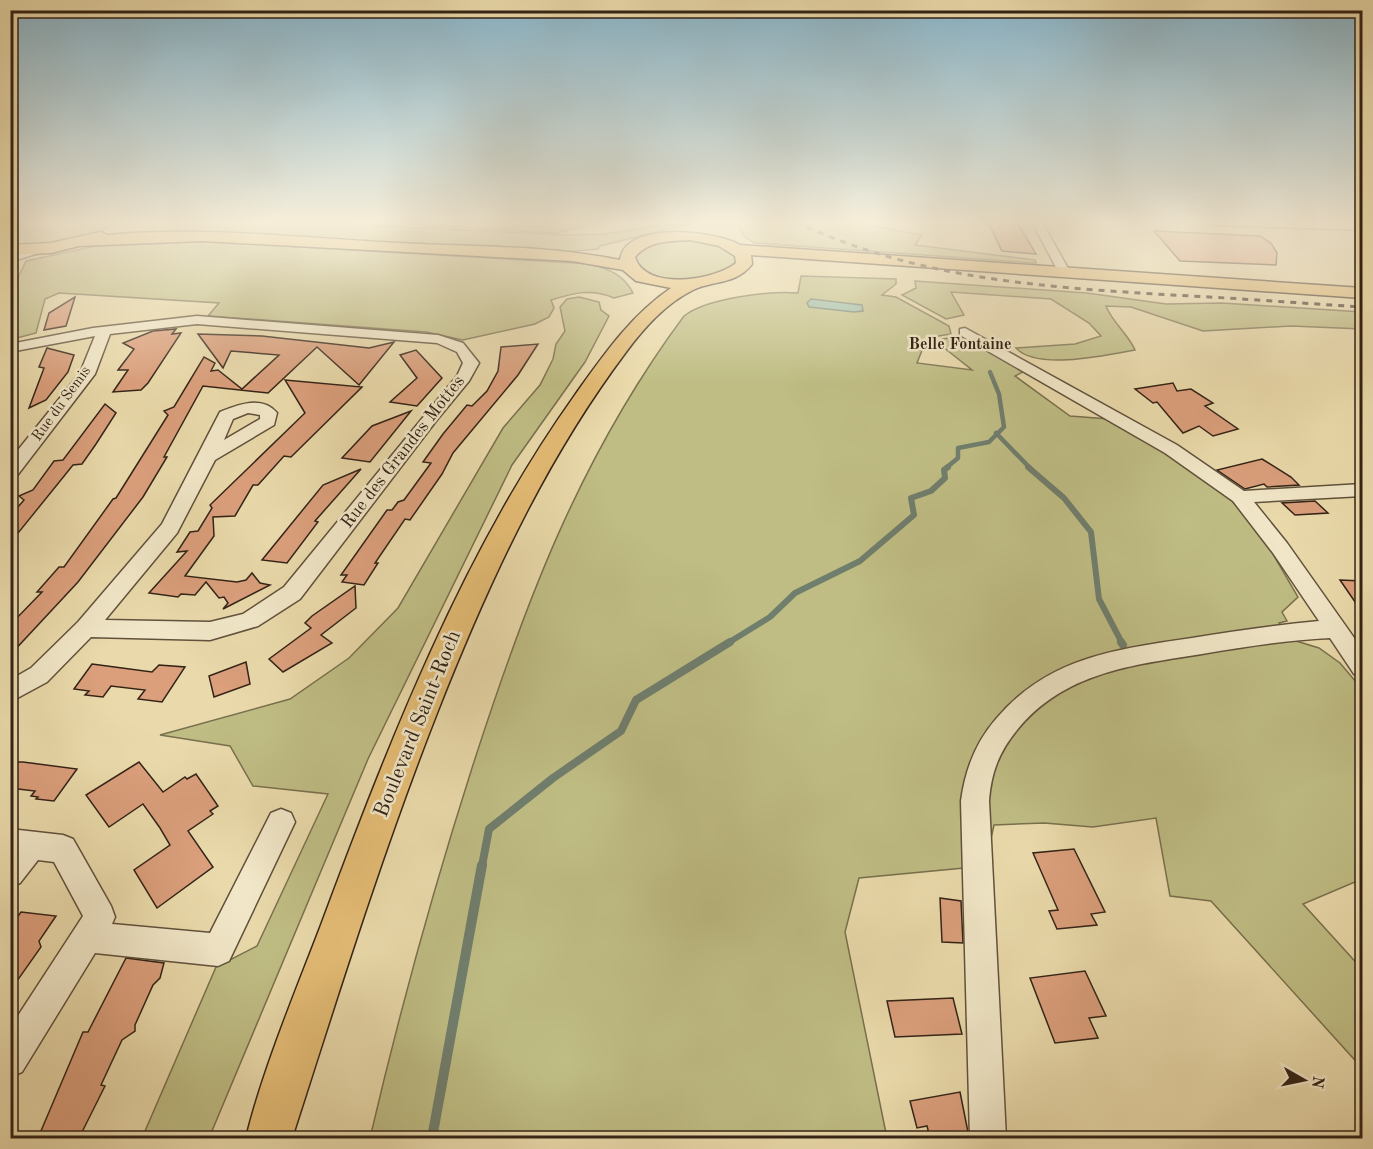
<svg xmlns="http://www.w3.org/2000/svg" width="1373" height="1149" font-family="'Old Standard TT',serif">
<style>
.green{fill:#bfbd84;stroke:#79704e;stroke-width:1.5}
.water{fill:#98bba6;stroke:#707e6d;stroke-width:1.5}
.lines{fill:none;stroke-linecap:round;stroke-linejoin:round}
.stream-far3{stroke:#707e6d;stroke-width:4.5}
.stream-far2{stroke:#707e6d;stroke-width:6}
.stream-far1{stroke:#707e6d;stroke-width:8}
.stream{stroke:#707e6d;stroke-width:10}
.building{fill:#db9f7c;stroke:#332317;stroke-width:1.5}
.minor-casing{stroke:#61513c;stroke-width:3}
.major-casing{stroke:#332317;stroke-width:3}
.minor{fill:#f1e7c8;fill-rule:evenodd}
.major{fill:#e5bd76;fill-rule:evenodd}
.rail{stroke:#332317;stroke-width:3;stroke-dasharray:6 6;stroke-linecap:butt}
.labels{text-anchor:middle;dominant-baseline:central;stroke-width:5;stroke-linejoin:round;paint-order:stroke}
.far-street-label{font-size:15px;fill:#332317;stroke:#f1e7c8}
.far-neighbourhood-label{font-size:16px;font-weight:bold;fill:#332317;stroke:#f1e7c8}
.street-label{font-size:18px;fill:#332317;stroke:#f1e7c8}
.near-street-label{font-size:21px;fill:#332317;stroke:#f1e7c8}
</style>
<rect width="100%" height="100%" fill="#eadaab"/>
<filter id="stains"><feTurbulence type="fractalNoise" baseFrequency=".00333" numOctaves="4"/><feColorMatrix values="0 0 0 0 .2 0 0 0 0 .09 0 0 0 0 .02 0 0 0 .5 -.17"/></filter>
<radialGradient id="worn" r=".72"><stop offset=".6" stop-color="#630" stop-opacity="0"/><stop offset="1" stop-color="#630" stop-opacity=".3"/></radialGradient>
<!-- green -->
<g class="green">
<path d="M26,222H112C93,247 47,244 18,246L11,244L10,229Z"/>
<path d="M157,222H303L566,235L605,234L655,226L694,223L600,246L598,249L565,252L155,234L151,229Z"/>
<path d="M376,222H608L555,233Z"/>
<path d="M738,222H851L922,235L915,245L1035,260L1036,263L754,243L743,235Z"/>
<path d="M150,238L590,264C609,269 624,275 633,293L614,298C592,288 574,293 551,300L554,308L549,317L535,324L463,340L426,332L208,316L219,303L59,293L45,299L36,333L17,338L18,278L26,261L119,241Z"/>
<path d="M693,239L717,243L736,257C737,284 670,282 653,276C644,273 640,268 635,261C639,239 676,240 693,239Z"/>
<path d="M801,276L896,279V284L882,295L896,297L949,326L951,334L927,338L917,363L972,370L938,343L942,339L965,336L1025,371L1015,376L1070,416L1109,419L1182,461L1232,499L1267,544L1298,597L1282,612L1287,621L1279,623L1293,640L1319,648L1340,663L1362,689V879L1303,904L1362,969V1068L1211,901L1170,896L1156,818L1093,827L1044,823L994,825L985,866L859,878L845,932L887,1138H370C399,1014 433,890 472,768C525,603 580,456 684,316C707,298 768,291 798,293Z"/>
<path d="M915,281L1087,293L1166,304L1222,303L1362,312V329L1291,326L1203,331L1131,307L1106,306C1112,322 1128,334 1135,350C1108,355 1036,371 1016,348L1075,344L1101,336L1089,323L1051,299L951,292L964,315L946,319L902,295L916,288Z"/>
<path d="M579,297L599,302L601,310L609,316L585,362L512,465L368,759L209,1138H142L216,967L257,946L328,794L253,786L230,746L160,735L290,699L349,658L398,608L503,428L540,385L553,359L556,344L565,331L560,307L567,299Z"/>
</g>
<!-- water -->
<path class="water" d="M811,299L862,305L863,311L854,312L809,307L807,303Z"/>
<g class="lines">
<!-- stream-far3 -->
<g class="stream-far3">
<path d="M996,433L1030,468"/>
<path d="M946,468L958,458V448L989,442L1004,427L999,394L990,372"/>
</g>
<!-- stream-far2 -->
<g class="stream-far2">
<path d="M1028,467L1064,498L1091,532L1099,599L1122,643"/>
<path d="M728,643L770,617L795,593L860,561L914,515L911,498L931,491L945,478L944,470L948,467"/>
</g>
<!-- stream-far1 -->
<g class="stream-far1">
<path d="M1121,642L1123,645"/>
<path d="M482,866L489,829L553,778L621,731L636,700L730,642"/>
</g>
<!-- stream -->
<path class="stream" d="M432,1138L482,865"/>
</g>
<!-- building -->
<g class="building">
<path d="M988,222H1017L1036,254L1002,251Z"/>
<path d="M1154,231L1260,236L1271,243L1277,253L1276,265L1180,261Z"/>
<path d="M75,297L66,326L44,330L49,313Z"/>
<path d="M176,329L172,334L181,333L148,383L141,390L113,392L128,370H118L134,349L123,343L153,331Z"/>
<path d="M198,334L262,336L369,348L394,342L359,385L317,347L268,393L203,386L164,457H167L143,497L78,582L10,655V625L42,592H37L59,567H64L113,499L116,498L168,415L164,411L174,407L204,357L215,363L211,371L218,370L242,389L279,355L231,351L223,368Z"/>
<path d="M538,344L518,375L453,453L442,474L410,520L405,519L375,563H378L364,585L342,582L347,575H341L387,510H392L398,502L404,500L431,463L423,462L443,434L467,405L472,406L487,391L498,371L501,347Z"/>
<path d="M47,348L74,355L68,372L46,400L29,408L44,368L39,367Z"/>
<path d="M416,350L442,378L417,406L390,402L417,378L400,355Z"/>
<path d="M285,380L362,387L291,457L284,456L258,485H253L235,516L213,517L214,536L185,576L237,582L246,580L252,573L260,583L270,585L223,609L228,603L224,597L219,598L206,582L195,595L181,594L178,597L149,593L187,551L177,552L190,532L198,531L212,508L210,505L305,413Z"/>
<path d="M1173,383L1177,391L1191,389L1213,403L1205,406L1238,429L1213,436L1199,426L1183,433L1157,402L1153,403L1135,389Z"/>
<path d="M105,404L116,413L96,444L82,464L73,465L10,543V516L24,500L19,496L33,490L54,461L63,460Z"/>
<path d="M411,411L370,462L342,458L372,426Z"/>
<path d="M1262,459L1291,477L1299,485L1267,487L1264,484L1245,489L1217,470Z"/>
<path d="M361,469L315,521L318,522L287,563L262,560L323,485Z"/>
<path d="M1315,501L1328,513L1295,515L1282,503Z"/>
<path d="M1340,580L1362,581V612Z"/>
<path d="M355,586L356,608L321,635L332,643L283,672L269,659L311,628L305,623L312,616Z"/>
<path d="M246,662L250,684L214,697L209,676Z"/>
<path d="M92,664L152,672L159,665L185,667L162,702L138,699L145,690L111,686L103,697L85,695L89,691L74,689Z"/>
<path d="M10,762H23L77,769L54,801L36,799L38,797L31,796L35,791L10,788Z"/>
<path d="M139,762L163,792L185,777L187,779L196,774L218,806L210,811L213,814L188,831L213,867L157,908L134,870L170,845L160,828L143,804L109,827L86,795Z"/>
<path d="M1074,849L1105,912L1091,914L1097,925L1057,929L1049,911L1058,910L1033,853Z"/>
<path d="M940,898L961,901L963,943L942,942Z"/>
<path d="M21,912L56,916L39,941L41,947L10,991V927Z"/>
<path d="M126,958L164,963L160,978L153,985L135,1025V1031L122,1040L101,1085L105,1086L79,1138H38L83,1032H88Z"/>
<path d="M1085,971L1106,1016L1089,1018L1098,1038L1055,1043L1030,978Z"/>
<path d="M953,998L962,1034L895,1037L887,1001Z"/>
<path d="M960,1092L968,1132L930,1138L927,1126L917,1128L910,1101Z"/>
</g>
<g class="lines">
<!-- minor casing -->
<g class="minor-casing">
<g id="minor">
<path d="M1032,222H1042L1070,272L1068,275H1060Z"/>
<path d="M1209,222L1362,224V230L1215,225Z"/>
<path d="M35,246L41,250L39,253L10,262V254Z"/>
<path d="M197,316L438,335L463,343L479,363L469,381L436,421L300,599L258,626L210,640L91,637L47,682L10,702V680L31,668L78,622L162,524L220,412C238,405 262,395 277,413L274,425L215,460L177,533L105,620L210,622L243,614L284,587L457,376L463,363L457,352L437,343L197,324L110,334L95,374L16,477L10,478V460L80,373L95,336L10,352V344L93,328ZM248,413L260,415V419L224,440L233,419Z"/>
<path d="M965,328L1177,445L1244,491L1362,484V496L1254,502L1287,543L1362,649V676L1354,674L1330,638C1287,640 1245,647 1202,654C1133,665 1064,672 1017,730C999,752 991,773 989,801L1006,1138H970L961,801C965,770 976,742 996,719C1048,657 1117,649 1192,638C1234,631 1276,625 1319,621L1273,553L1233,501L1165,453L960,335V329Z"/>
<path d="M281,809L291,813L295,822L229,961L218,966L95,953L22,1072L10,1077V1028L83,916L54,862L38,860L20,883L10,887V829L63,835L73,839L111,906L115,917L112,924L210,933L271,813Z"/>
</g>
</g>
<!-- major casing -->
<g class="major-casing">
<g id="major">
<path d="M10,222H25L10,229Z"/>
<path d="M100,232L107,235C204,226 301,238 398,243C472,247 547,245 620,260C624,220 717,231 740,245L1362,288V298L751,255L752,264C736,285 714,280 693,290C665,304 644,328 626,352C544,461 487,586 437,713C382,853 338,995 292,1138H246C263,1069 295,993 321,925C389,743 461,555 575,395C603,356 630,316 671,288L636,281L623,270L572,261L202,241L79,246L51,253L10,255V245L51,243ZM690,240L719,246L735,256L736,263C714,281 645,291 635,257C648,241 670,241 690,240Z"/>
</g>
</g>
<!-- minor -->
<use href="#minor" class="minor"/>
<!-- major -->
<use href="#major" class="major"/>
<!-- rail -->
<path class="rail" d="M796,222C917,279 1041,287 1172,295C1235,298 1299,303 1362,307"/>
</g>
<!-- sky -->
<linearGradient id="sky" x2="0" y2="1"><stop stop-color="#88b7ce"/><stop offset="0.58" stop-color="#f6eed9"/><stop offset="1" stop-color="#f6eed9" stop-opacity="0"/></linearGradient>
<rect width="1373" height="383" fill="url(#sky)"/>
<g class="labels">
<!-- far-street labels -->
<g class="far-street-label">
<text transform="translate(62 404) rotate(-54)">Rue du Semis</text>
</g>
<!-- far-neighbourhood labels -->
<g class="far-neighbourhood-label">
<text x="960" y="345">Belle Fontaine</text>
</g>
<!-- street labels -->
<g class="street-label">
<text transform="translate(403 452) rotate(-52)">Rue des Grandes Mottes</text>
</g>
<!-- near-street labels -->
<g class="near-street-label">
<text transform="translate(418 724) rotate(-68)">Boulevard Saint-Roch</text>
</g>
</g>
<!-- margin -->
<rect width="1373" height="1149" fill="none" stroke="#eadaab" stroke-width="36"/>
<rect x="12" y="12" width="1349" height="1125" fill="none" stroke="#332317" stroke-width="3"/>
<rect x="18" y="18" width="1337" height="1113" fill="none" stroke="#332317" stroke-width="1.5"/>
<!-- north arrow -->
<g transform="translate(1304 1080) rotate(99)" stroke="#f1e7c8" stroke-width="4.5" paint-order="stroke">
<path d="M0-4.5L10 22L0 15L-10 22Z" fill="#332317"/>
<text y="-9" font-size="16" font-weight="bold" text-anchor="middle" fill="#332317">N</text>
</g>
<rect width="100%" height="100%" filter="url(#stains)"/>
<rect width="100%" height="100%" fill="url(#worn)"/>
</svg>
